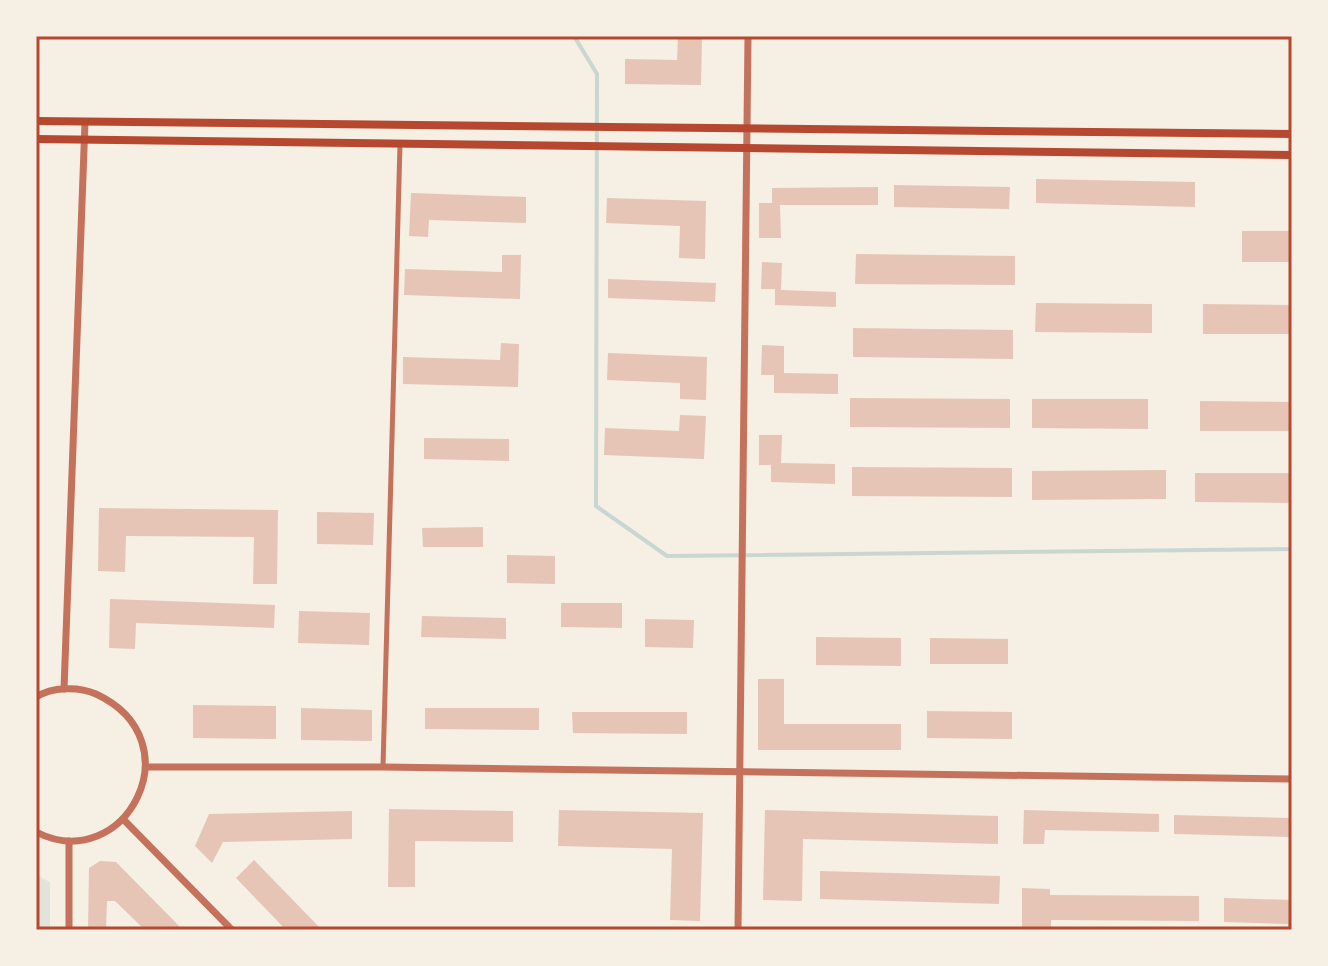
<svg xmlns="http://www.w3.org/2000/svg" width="1328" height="966" font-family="Commissioner,sans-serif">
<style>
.green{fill:#e2e4dc}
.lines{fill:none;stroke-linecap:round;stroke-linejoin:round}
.stream{stroke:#c9d6d2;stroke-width:4}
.building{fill:#e6c5b7}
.minor{stroke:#c5725c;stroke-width:5}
.tertiary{stroke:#c5725c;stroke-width:7}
.primary{stroke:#b5482f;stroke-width:8}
.neatline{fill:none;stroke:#b5482f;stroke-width:3}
</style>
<rect width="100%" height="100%" fill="#f6efe4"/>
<!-- green -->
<path class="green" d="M36,875L50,882V930H36Z"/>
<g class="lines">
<!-- stream -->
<path class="stream" d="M574,36L597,74L596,506L667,556L1292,549"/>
</g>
<!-- building -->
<g class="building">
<path d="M678,36H702L701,85L625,84V59L677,60Z"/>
<path d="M1036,179L1195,182V207L1036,203Z"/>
<path d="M894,185L1010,187L1009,209L894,207Z"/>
<path d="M878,187V205H780L781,238H759V203H772V188Z"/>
<path d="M411,193L526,197V223L429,220L428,237L409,236Z"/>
<path d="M607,198L706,201L705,259L679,258L680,226L606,223Z"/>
<rect x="1242" y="231" width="50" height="31"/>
<path d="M856,254L1015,256V285L855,284Z"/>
<path d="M502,255H521L520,299L404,295L405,269L502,272Z"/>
<path d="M762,262L782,263L781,290L836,292V307L775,305V289H761Z"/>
<path d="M608,279L716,283L715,302L608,298Z"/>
<path d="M1036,303L1152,304V333L1035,332Z"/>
<path d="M1203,304L1292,305V334H1203Z"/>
<path d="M853,328L1013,330V359L853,357Z"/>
<path d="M501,343L519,344L518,387L403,384V357L500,360Z"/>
<path d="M762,345L784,346V373L838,374V394L774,393V375H761Z"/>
<path d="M608,353L707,357L706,400L680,399V383L607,380Z"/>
<path d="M850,398L1010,399V428L850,427Z"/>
<path d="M1032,399H1148V429L1032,428Z"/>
<path d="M1200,401L1292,402V431H1200Z"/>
<path d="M680,415L706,416L704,459L604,455L605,428L679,431Z"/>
<path d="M759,435H782L781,463L835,464V484L771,482V465H759Z"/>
<path d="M424,438L509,439V461L424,459Z"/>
<path d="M852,467L1012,468V497L852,496Z"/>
<path d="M1166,470V499L1032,500V471Z"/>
<path d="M1195,473H1292V503L1195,502Z"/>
<path d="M99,508L278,510L277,584H253L254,537L126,536L125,572L98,571Z"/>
<path d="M317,512L374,513L373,545L317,544Z"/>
<path d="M483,527V547H423L422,528Z"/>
<path d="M507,555L555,556V584L507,583Z"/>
<path d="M110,599L275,605L274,628L136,623L135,649L109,648Z"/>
<path d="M561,603H622V628L561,627Z"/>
<path d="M299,611L370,613L369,645L298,643Z"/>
<path d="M422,616L506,618V639L421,637Z"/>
<path d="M645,619L694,620L693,648L645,647Z"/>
<path d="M816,637L901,638V666L816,665Z"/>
<path d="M930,638L1008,639V664H930Z"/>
<path d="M758,679H784V724H901V750H758Z"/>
<path d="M193,705L276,706V739L193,738Z"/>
<path d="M301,708L372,710V741L301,740Z"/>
<path d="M425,708H539V730L425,729Z"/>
<path d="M927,711L1012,712V739L927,738Z"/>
<path d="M572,712H687V734L573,733Z"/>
<path d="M389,809L513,811V842L415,841V887H388Z"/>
<path d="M559,810L703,813L700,921L670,920L672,849L558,846Z"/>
<path d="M765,810L998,816V844L803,839L802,901L763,900Z"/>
<path d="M1024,810L1159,814V832L1045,830L1044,844H1023Z"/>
<path d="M352,811V839L223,842L212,863L195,846L209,814Z"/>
<path d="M1174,815L1291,818L1290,837L1174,834Z"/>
<path d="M254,860L322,930H286L236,878Z"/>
<path d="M100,861L116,862L183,930H145L115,901H107L106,930H88L89,868Z"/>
<path d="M820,871L1000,876L999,904L820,899Z"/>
<path d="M1022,888L1050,889V895L1199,896V921L1051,920V930H1022Z"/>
<path d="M1224,898L1292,900V930H1288V924L1224,922Z"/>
</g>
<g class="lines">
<!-- minor -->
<path class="minor" d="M383,767L400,144"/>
<!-- tertiary -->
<g class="tertiary">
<path d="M64,689L85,122"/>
<path d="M36,697C52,687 78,686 96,694C197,741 125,877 36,832"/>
<path d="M146,767H383L1292,779"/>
<path d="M123,819L232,930"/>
<path d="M69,841V930"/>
<path d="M738,930L748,36"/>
</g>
<!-- primary -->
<g class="primary">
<path d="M36,121L1292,134"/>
<path d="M36,139L1292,155"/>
</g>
</g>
<!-- border -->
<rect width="1328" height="966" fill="none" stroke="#f6efe4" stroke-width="76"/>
<rect x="38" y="38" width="1252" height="890" class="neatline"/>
</svg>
